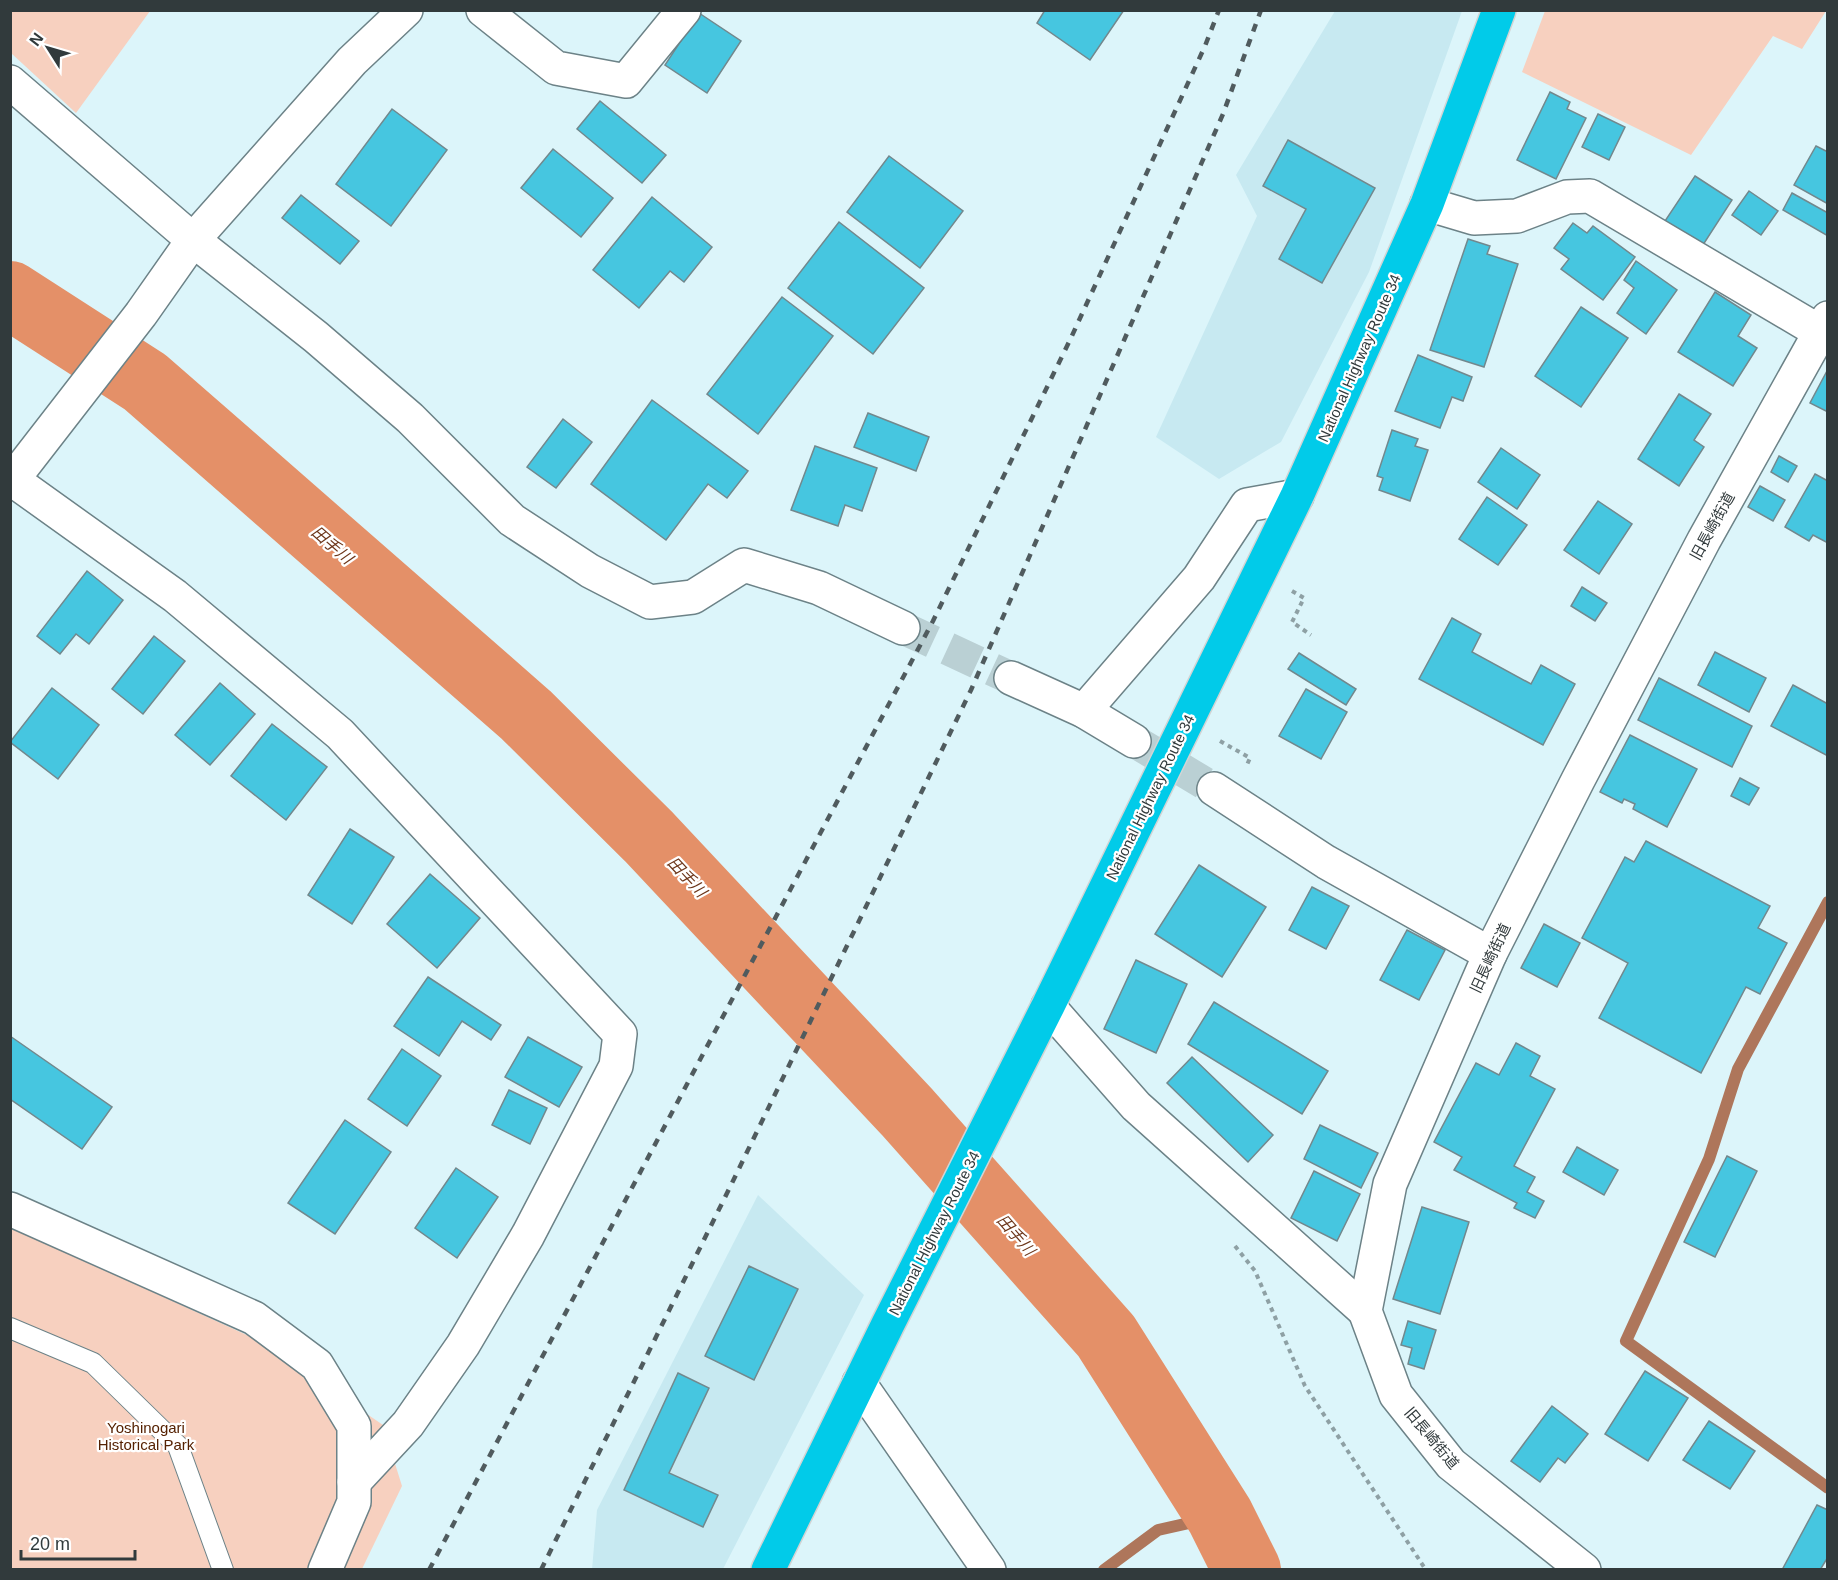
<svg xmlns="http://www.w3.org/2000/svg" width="1838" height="1580" font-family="Arial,'Noto Sans JP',sans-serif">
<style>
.built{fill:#c7e9f1}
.green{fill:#f7d0bf}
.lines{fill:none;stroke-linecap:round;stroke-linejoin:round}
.stream{stroke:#ae765b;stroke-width:12}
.river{stroke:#e49068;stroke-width:68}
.building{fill:#46c6e0;stroke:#72888d;stroke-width:1.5}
.street-tunnel{stroke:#bad0d4;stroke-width:33;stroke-dasharray:33 16;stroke-linecap:butt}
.lane-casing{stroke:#6c8287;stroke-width:22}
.street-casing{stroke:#6c8287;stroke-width:36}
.highway-casing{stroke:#d2d4d4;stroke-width:36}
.path{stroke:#8ea0a4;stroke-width:4;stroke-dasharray:4.5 4.5;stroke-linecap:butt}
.lane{stroke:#fff;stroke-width:20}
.street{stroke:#fff;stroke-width:33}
.highway{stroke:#01cbe9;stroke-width:33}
.rail{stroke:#505b5e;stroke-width:4.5;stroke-dasharray:8 8;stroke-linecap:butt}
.labels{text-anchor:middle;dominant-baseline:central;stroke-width:4.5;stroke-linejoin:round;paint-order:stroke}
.street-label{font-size:15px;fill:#313a3c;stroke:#fff}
.park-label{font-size:15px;fill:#552102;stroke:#fff}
.water-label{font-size:16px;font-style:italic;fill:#6c3519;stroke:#fff}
</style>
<rect width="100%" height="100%" fill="#dcf5fa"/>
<!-- built -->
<g class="built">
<path d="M1335,11H1462L1369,272L1281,442L1219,479L1156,437L1257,216L1236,175Z"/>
<path d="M758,1195L864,1295L723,1569L592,1570L597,1510Z"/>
</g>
<!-- green -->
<g class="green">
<path d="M11,10H150V11L76,113L11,53Z"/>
<path d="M1545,11V10L1826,11L1802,49L1773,36L1691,155L1522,72Z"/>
<path d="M11,1227L262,1342L383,1425L402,1486L362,1569L11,1570Z"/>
</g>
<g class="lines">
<!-- stream -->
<g class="stream">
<path d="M1828,902L1738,1069L1709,1159L1626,1341L1828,1488"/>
<path d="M1104,1570L1158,1530L1220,1516"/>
</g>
<!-- river -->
<path class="river" d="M10,295L145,382L526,715L649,837L907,1112L1106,1336L1220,1516L1247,1570"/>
</g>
<!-- building -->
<g class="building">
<path d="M1045,10H1124L1090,60L1037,23Z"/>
<path d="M699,13L741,41L707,93L665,65Z"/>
<path d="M1550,92L1570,102L1567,109L1586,118L1556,179L1517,160Z"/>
<path d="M600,101L666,155L642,183L577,129Z"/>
<path d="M392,109L447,150L391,226L336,184Z"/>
<path d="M1598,114L1625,127L1609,160L1582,147Z"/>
<path d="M1288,140L1375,188L1322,283L1279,259L1306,209L1263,186Z"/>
<path d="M1816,146L1828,152V204L1794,185Z"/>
<path d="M553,149L613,198L581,237L521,188Z"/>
<path d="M889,156L963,211L920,268L847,212Z"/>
<path d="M1695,176L1732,200L1701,248L1663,224Z"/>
<path d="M1749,191L1778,211L1761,235L1732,215Z"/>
<path d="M1792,193L1828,213V236L1783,210Z"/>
<path d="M301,195L359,241L340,264L282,218Z"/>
<path d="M652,197L712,247L684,282L670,271L639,308L593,270Z"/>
<path d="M839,222L924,288L873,354L788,288Z"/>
<path d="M1573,223L1587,233L1593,226L1635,257L1603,300L1561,269L1569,259L1554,248Z"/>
<path d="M1468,239L1490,246L1487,254L1518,264L1484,367L1430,350Z"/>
<path d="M1636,261L1677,290L1646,334L1617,313L1634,288L1624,280Z"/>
<path d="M1715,292L1751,315L1738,336L1757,348L1733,386L1678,352Z"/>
<path d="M782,297L833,336L758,434L707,394Z"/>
<path d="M1581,307L1628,338L1581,407L1535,376Z"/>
<path d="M1418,355L1472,377L1463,401L1452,397L1440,428L1395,411Z"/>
<path d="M1828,369V412L1810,403Z"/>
<path d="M1679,394L1711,414L1694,440L1704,447L1679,486L1638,459Z"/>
<path d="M652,400L748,471L727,498L708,484L666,540L591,484Z"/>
<path d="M868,413L929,437L916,471L854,447Z"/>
<path d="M563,419L592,442L556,488L527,467Z"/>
<path d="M1392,430L1418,439L1415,446L1428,450L1410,501L1379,490L1383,478L1377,476Z"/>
<path d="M815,446L877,468L862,511L845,505L838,526L791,510Z"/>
<path d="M1501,448L1540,475L1517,509L1478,482Z"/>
<path d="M1779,456L1797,466L1788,482L1771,472Z"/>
<path d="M1815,474L1828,481V543L1813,535L1809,541L1785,527Z"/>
<path d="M1760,486L1785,500L1773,521L1748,507Z"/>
<path d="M1487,497L1527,525L1498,565L1459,539Z"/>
<path d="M1598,501L1632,524L1599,574L1564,550Z"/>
<path d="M87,571L123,600L89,644L76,634L60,654L37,636Z"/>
<path d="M1582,587L1607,603L1595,621L1571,606Z"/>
<path d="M1452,618L1481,634L1472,652L1531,684L1541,665L1575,684L1543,745L1419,679Z"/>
<path d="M154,636L185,661L143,714L112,689Z"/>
<path d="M1715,652L1766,678L1749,712L1698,685Z"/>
<path d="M1299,653L1356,689L1346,705L1288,669Z"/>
<path d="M1659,678L1752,726L1732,767L1638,720Z"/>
<path d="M220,683L255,714L210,765L175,735Z"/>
<path d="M1793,685L1828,704V756L1771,726Z"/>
<path d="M52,688L99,725L58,779L10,742Z"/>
<path d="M1306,689L1347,712L1321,759L1279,736Z"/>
<path d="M272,724L327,767L286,820L231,776Z"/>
<path d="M1630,735L1697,769L1667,827L1633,809L1635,804L1624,799L1622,803L1600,792Z"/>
<path d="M1740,778L1759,788L1749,805L1731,796Z"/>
<path d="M350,829L394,857L352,924L308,895Z"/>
<path d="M1646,841L1770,906L1758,928L1787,943L1760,994L1746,987L1701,1073L1599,1018L1628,963L1582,938L1625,857L1634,862Z"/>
<path d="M1199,865L1266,907L1222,977L1155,934Z"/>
<path d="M430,874L480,918L437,968L387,924Z"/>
<path d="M1312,887L1349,906L1326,949L1289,930Z"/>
<path d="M1544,924L1580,943L1557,987L1521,968Z"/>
<path d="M1407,930L1445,950L1419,1000L1380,980Z"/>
<path d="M1136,960L1187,984L1156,1053L1104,1029Z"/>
<path d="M428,977L501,1025L491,1040L462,1021L439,1056L394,1026Z"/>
<path d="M1214,1002L1328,1071L1302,1114L1188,1044Z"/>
<path d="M10,1036L112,1107L82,1149L10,1099Z"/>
<path d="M528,1037L582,1067L559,1107L505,1077Z"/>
<path d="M1516,1043L1540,1056L1530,1076L1555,1089L1514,1166L1535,1177L1527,1192L1544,1201L1535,1218L1514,1208L1517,1203L1454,1170L1462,1157L1434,1142L1476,1063L1499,1075Z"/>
<path d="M402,1049L441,1076L407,1126L368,1099Z"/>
<path d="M1192,1057L1273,1135L1248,1162L1167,1083Z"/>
<path d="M509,1090L547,1108L530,1144L492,1125Z"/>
<path d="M345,1120L391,1152L335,1234L288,1203Z"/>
<path d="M1320,1125L1378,1153L1361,1188L1304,1159Z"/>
<path d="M1577,1147L1618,1170L1604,1195L1563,1172Z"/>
<path d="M1727,1156L1757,1171L1715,1257L1684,1242Z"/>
<path d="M456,1168L498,1197L457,1258L415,1228Z"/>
<path d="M1314,1171L1360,1194L1337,1241L1291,1218Z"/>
<path d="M1422,1207L1469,1222L1440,1314L1393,1299Z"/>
<path d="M749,1266L798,1289L754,1380L705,1356Z"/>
<path d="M1408,1321L1436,1330L1424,1369L1408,1364L1412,1348L1401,1345Z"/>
<path d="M1645,1371L1688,1398L1648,1461L1605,1434Z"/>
<path d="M678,1373L709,1388L669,1473L718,1495L703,1527L624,1490Z"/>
<path d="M1552,1406L1588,1434L1565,1463L1558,1458L1540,1482L1511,1461Z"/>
<path d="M1709,1421L1755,1451L1730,1489L1683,1460Z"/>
<path d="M1817,1505L1828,1510V1557L1820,1570H1782Z"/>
</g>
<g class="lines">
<!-- street-tunnel -->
<g class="street-tunnel">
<path d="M903,628L1011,678"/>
<path d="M1134,741L1214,789"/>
</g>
<!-- lane casing -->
<g class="lane-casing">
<path id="lane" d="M10,1328L93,1363L178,1446L223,1570"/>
</g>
<!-- street casing -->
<g class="street-casing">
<g id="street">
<path d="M483,10L556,68L626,81L684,10"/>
<path d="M10,82L193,240L316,337L410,418L512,520L590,571L650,602L693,597L744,565L819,588L903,628"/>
<path d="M1427,204L1474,218L1517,216L1567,197L1590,196L1820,332"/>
<path d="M10,478L175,596L340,734L620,1034L616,1066L528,1235L463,1345L408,1424L354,1482"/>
<path d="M10,483L141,314L193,240L352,61L406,10"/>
<path d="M1011,678L1084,711L1134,741"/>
<path d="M1084,711L1199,578L1247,505L1297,496"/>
<path d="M1214,789L1326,862L1490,954"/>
<path d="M1048,1006L1136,1106L1365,1311"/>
<path d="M10,1209L254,1318L317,1365L354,1426V1502L325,1570"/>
<path d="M859,1383L989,1570"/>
<path d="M1584,1570L1451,1464L1396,1395L1365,1311L1390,1184L1490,954L1578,780L1704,540L1828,318"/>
</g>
</g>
<!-- highway casing -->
<g class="highway-casing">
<path id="highway" d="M768,1570L888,1324L1048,1006L1297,496L1427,204L1499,10"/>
</g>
<!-- path -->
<g class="path">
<path d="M1292,591L1304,598L1292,622L1311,635"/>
<path d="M1220,741L1250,758L1246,767"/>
<path d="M1235,1246L1255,1271L1305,1386L1426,1570"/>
</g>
<!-- lane -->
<use href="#lane" class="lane"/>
<!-- street -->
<use href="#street" class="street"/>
<!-- highway -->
<use href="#highway" class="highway"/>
<!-- rail -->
<g class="rail">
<path d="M429,1570L933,621L1070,340L1205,46L1219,10"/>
<path d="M541,1570L732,1183L971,690L1223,114L1261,10"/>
</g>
</g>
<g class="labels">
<!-- street labels -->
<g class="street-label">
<text transform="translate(1359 358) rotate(-66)">National Highway Route 34</text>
<text transform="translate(1712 526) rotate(-61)">旧長崎街道</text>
<text transform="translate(1150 797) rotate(-64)">National Highway Route 34</text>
<text transform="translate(1490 958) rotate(-65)">旧長崎街道</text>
<text transform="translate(934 1233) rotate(-63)">National Highway Route 34</text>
<text transform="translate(1432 1438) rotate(50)">旧長崎街道</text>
</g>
<!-- park labels -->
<g class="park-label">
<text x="146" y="1427">Yoshinogari<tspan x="146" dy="17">Historical Park</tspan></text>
</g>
<!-- water labels -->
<g class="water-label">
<text transform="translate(332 545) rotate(41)">田手川</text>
<text transform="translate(687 877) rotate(47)">田手川</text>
<text transform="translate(1016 1235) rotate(49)">田手川</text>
</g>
</g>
<!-- border -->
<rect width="1838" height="1580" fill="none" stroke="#313a3c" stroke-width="24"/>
<!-- north arrow -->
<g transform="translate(48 48) rotate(307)" stroke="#ffffff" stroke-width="4.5" paint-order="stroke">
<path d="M0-4.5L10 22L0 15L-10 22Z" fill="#313a3c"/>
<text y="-9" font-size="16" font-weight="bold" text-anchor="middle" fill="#313a3c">N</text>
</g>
<!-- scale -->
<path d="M21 1550v9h114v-9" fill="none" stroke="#313a3c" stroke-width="3"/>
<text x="30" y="1550" font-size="18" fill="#313a3c" stroke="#ffffff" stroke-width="4.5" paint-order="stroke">20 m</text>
</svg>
